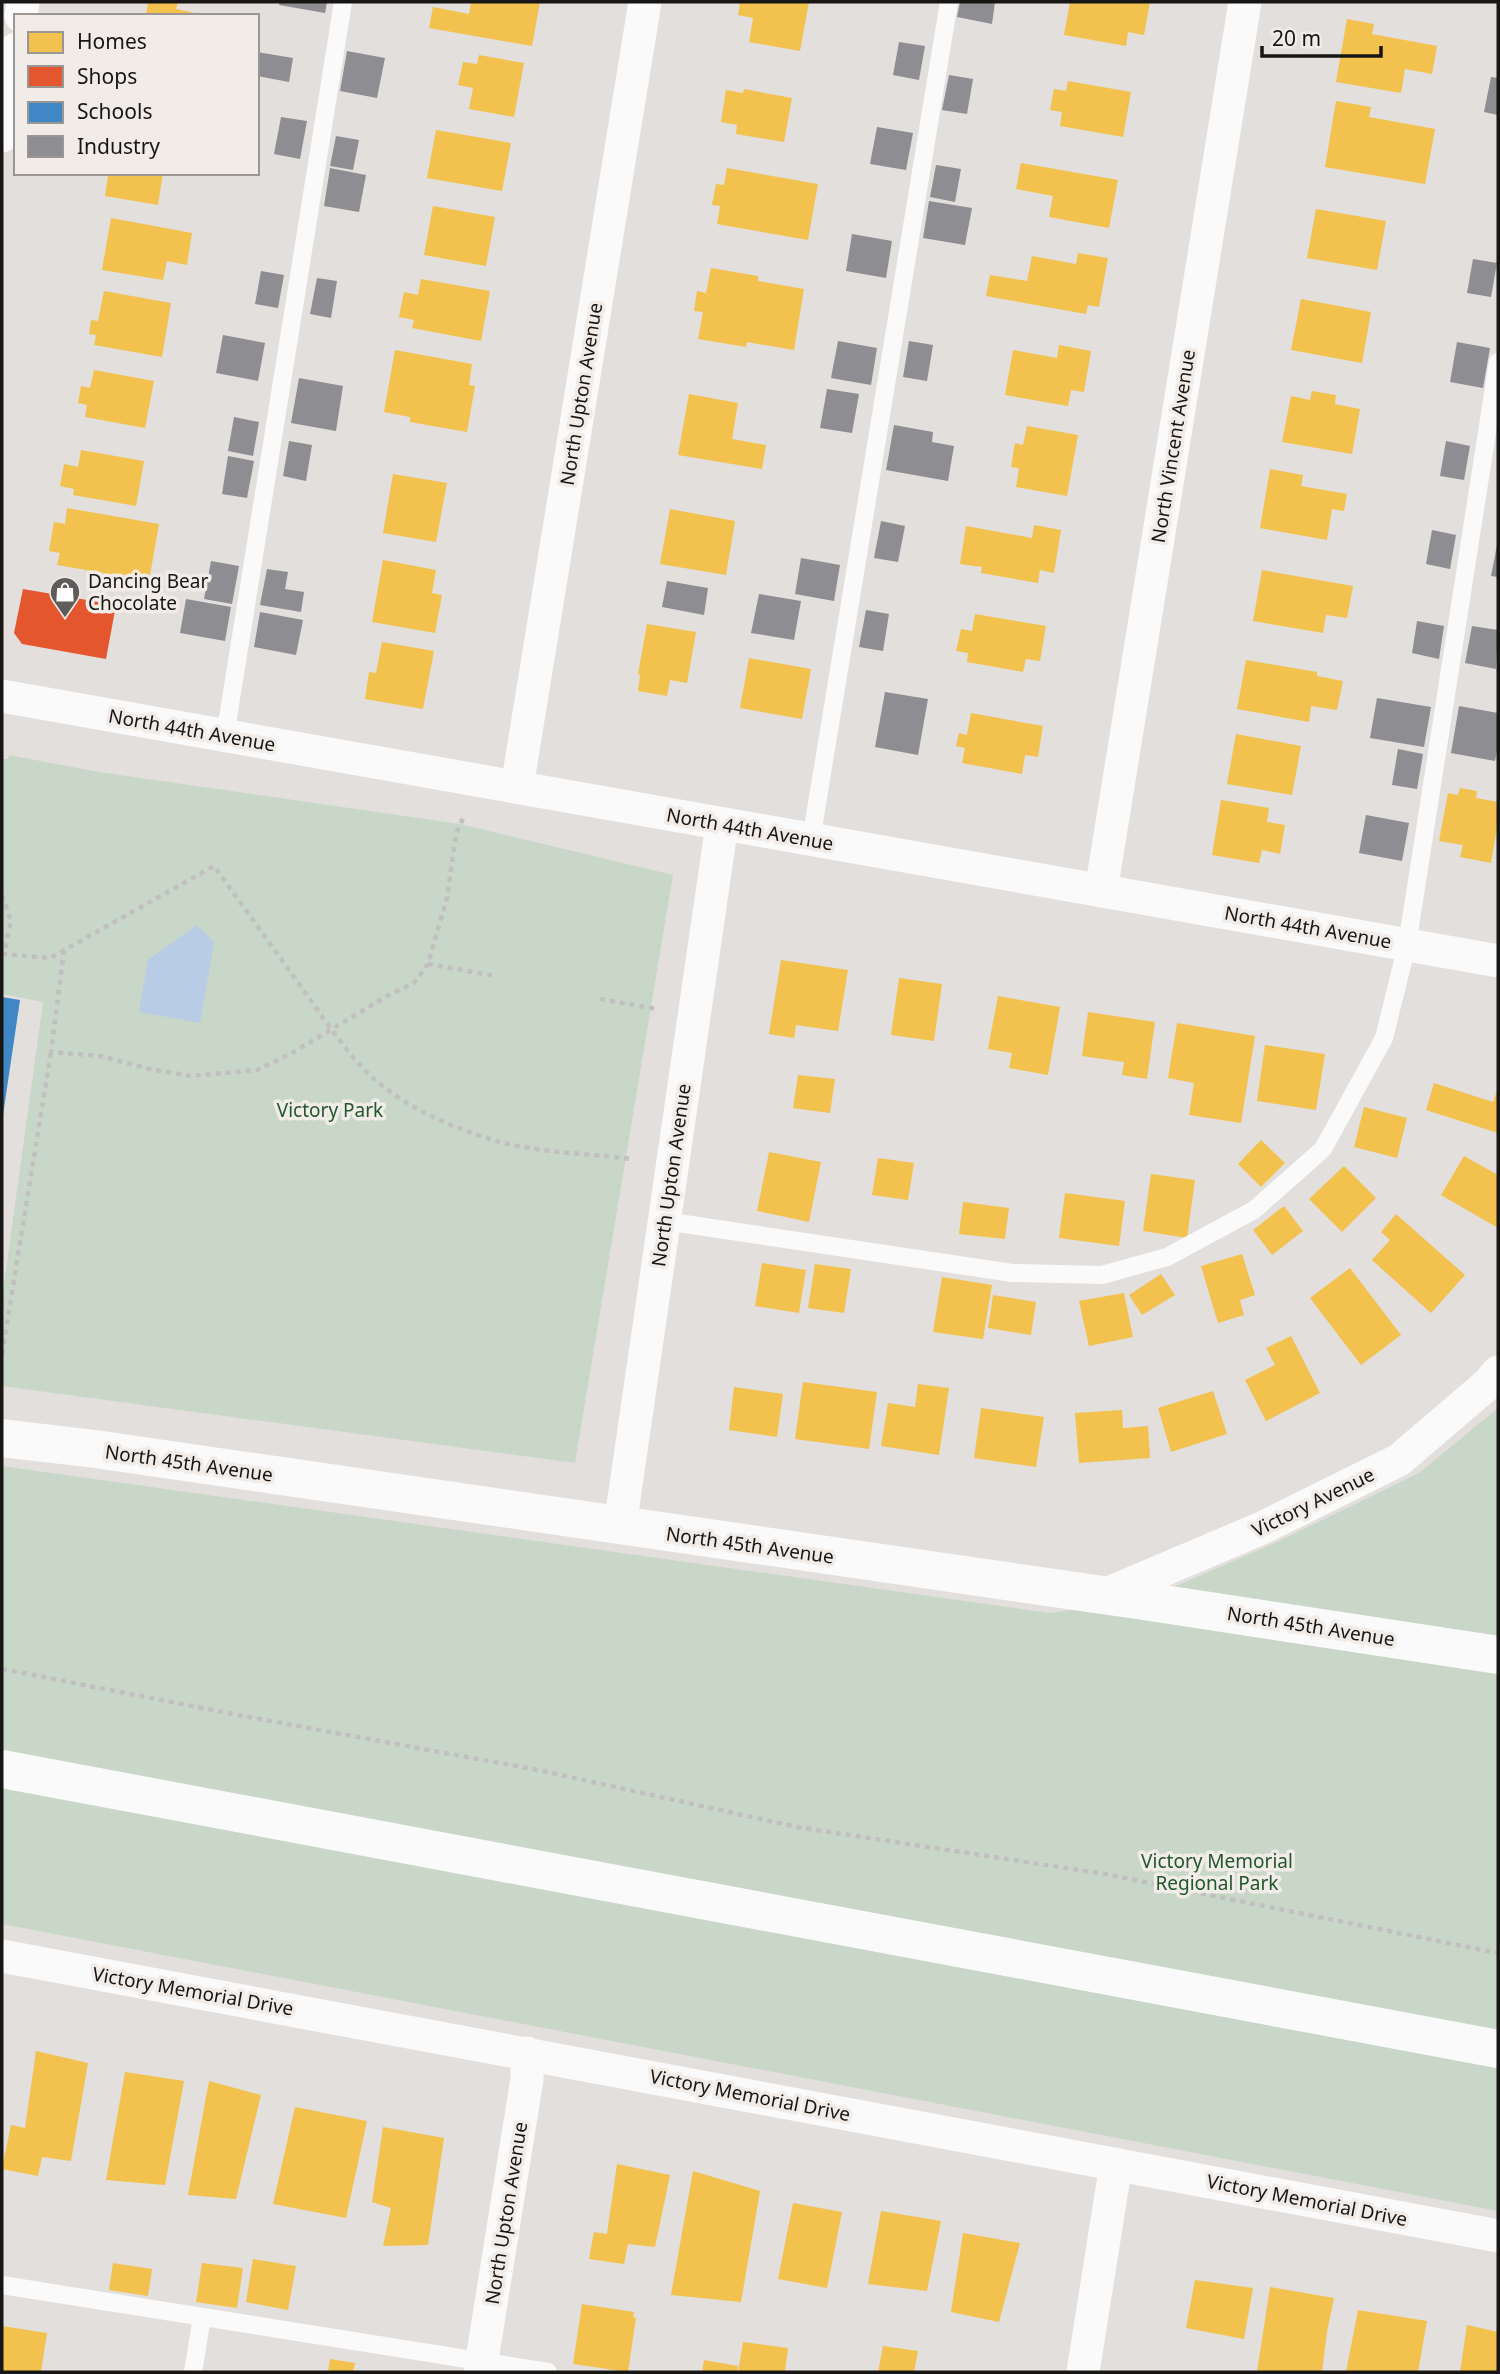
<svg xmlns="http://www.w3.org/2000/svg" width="1500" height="2374" font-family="'Noto Sans',sans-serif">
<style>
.green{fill:#c9d7c8}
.water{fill:#b9cce6}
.homes{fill:#f2c14e}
.shops{fill:#e4572e}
.schools{fill:#3f88c5}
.industry{fill:#8d8d92}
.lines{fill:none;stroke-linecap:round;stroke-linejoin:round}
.path{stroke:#c1bfbf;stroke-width:4.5;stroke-dasharray:5 5;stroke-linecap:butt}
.lane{stroke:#fbfafa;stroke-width:18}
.street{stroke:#fbfafa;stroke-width:33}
.secondary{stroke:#fbfafa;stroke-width:38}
.labels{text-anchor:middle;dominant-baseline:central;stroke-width:7;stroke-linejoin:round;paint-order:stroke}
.street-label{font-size:19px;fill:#181615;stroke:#f1ece8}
.poi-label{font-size:19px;fill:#181615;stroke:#f1ece8;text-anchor:start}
.park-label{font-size:19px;fill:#21572c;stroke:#f1ece8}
</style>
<rect width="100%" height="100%" fill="#e2dfdd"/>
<!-- green -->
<g class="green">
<path d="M9,755L99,772L460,824L673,875L575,1463L2,1386V1299L43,1002L2,994V759H8Z"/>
<path d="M1498,1408V2211L2,1924V1466L1050,1613L1144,1600L1277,1542L1419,1473Z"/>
</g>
<!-- water -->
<path class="water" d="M197,925L214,942L200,1023L139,1012L148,960Z"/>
<!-- homes -->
<g class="homes">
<path d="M148,2H178L176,9L209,16H146Z"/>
<path d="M471,2H540L532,46L429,28L433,7L469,14Z"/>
<path d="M740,2H809L800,51L749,42L753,18L738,15Z"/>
<path d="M1070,2H1150L1144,35L1128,32L1126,46L1064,35Z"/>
<path d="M1347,19L1374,24L1372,34L1437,46L1432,74L1405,69L1401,93L1336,82Z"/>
<path d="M479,55L524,63L514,117L469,109L473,88L458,85L463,62L477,64Z"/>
<path d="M1068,81L1131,92L1123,137L1060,126L1062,112L1050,110L1054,89L1066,91Z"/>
<path d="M744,89L792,98L784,142L736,134L737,125L721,122L726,90L743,93Z"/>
<path d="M1336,101L1371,107L1369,117L1435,129L1425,184L1325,167Z"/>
<path d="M436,130L511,143L502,191L427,178Z"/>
<path d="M1021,163L1118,180L1109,228L1049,217L1053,196L1016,189Z"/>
<path d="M727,168L818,184L808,240L717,224L720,206L712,205L716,184L724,185Z"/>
<path d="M98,173H163L158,205L105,196L108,176Z"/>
<path d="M433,206L495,217L486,266L424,255Z"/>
<path d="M1316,209L1386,221L1377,270L1307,258Z"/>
<path d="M111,218L192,233L187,265L167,261L163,280L102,270Z"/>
<path d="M1078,253L1108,258L1099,307L1088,305L1086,314L986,296L990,275L1027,281L1032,256L1076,264Z"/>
<path d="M711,268L758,276V281L804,289L794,350L747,342L746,347L698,339L703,312L694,311L697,291L706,293Z"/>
<path d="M421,279L490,291L481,341L412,328L414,320L399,317L404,292L418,295Z"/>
<path d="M104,291L171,303L162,357L94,345L96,335L89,334L91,320L98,321Z"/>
<path d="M1301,299L1371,312L1362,363L1291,350Z"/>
<path d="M1059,345L1091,351L1084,392L1071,390L1068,406L1005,395L1013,350L1057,358Z"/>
<path d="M395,350L472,364L469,385L475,386L467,432L410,422V417L384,412Z"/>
<path d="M94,370L154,381L145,428L85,417L87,405L78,403L81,386L90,388Z"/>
<path d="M1312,391L1336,395L1335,404L1360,409L1352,454L1282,442L1291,396L1310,400Z"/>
<path d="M689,394L738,403L732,439L766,445L762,469L678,455Z"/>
<path d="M1027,426L1078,435L1067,496L1016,487L1019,468L1011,467L1015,443L1023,445Z"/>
<path d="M81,450L144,461L136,506L73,495L74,489L60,486L64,464L78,467Z"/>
<path d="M1270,469L1303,475L1301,486L1347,494L1344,511L1332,509L1327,540L1260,528Z"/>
<path d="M393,474L447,483L436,542L383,533Z"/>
<path d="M67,508L159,524L149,581L57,565L60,553L49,551L54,522L65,524Z"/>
<path d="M670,509L735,521L726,575L660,564Z"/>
<path d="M1034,525L1061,530L1054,573L1040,570L1038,583L981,573L982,567L960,564L966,526L1032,538Z"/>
<path d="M383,560L436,570L432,593L442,595L435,633L372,622Z"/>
<path d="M1262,570L1353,586L1347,618L1326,615L1323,633L1253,621Z"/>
<path d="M975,614L1046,626L1040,661L1026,659L1023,672L967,662L968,653L956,651L961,629L972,631Z"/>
<path d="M647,624L696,632L687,683L670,680L667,696L638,691L640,675L638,674Z"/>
<path d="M382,642L434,651L423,709L365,699L369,672L376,673Z"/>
<path d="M749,658L811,669L802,719L740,708Z"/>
<path d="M1246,660L1317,672V676L1343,681L1337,710L1311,706L1309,722L1237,709Z"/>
<path d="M971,713L1043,726L1038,757L1025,755L1022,774L962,763L965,748L956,746L959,733L967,735Z"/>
<path d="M1236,734L1301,746L1292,795L1227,784Z"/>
<path d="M1460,788L1477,791L1476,798L1498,802V821L1491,863L1460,857L1463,845L1439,841L1448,793L1458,795Z"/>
<path d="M1221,800L1269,808L1267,822L1285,825L1280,854L1262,850L1259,863L1212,855Z"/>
<path d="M781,960L848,970L838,1031L796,1025L794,1038L769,1034Z"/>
<path d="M899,978L942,984L934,1041L891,1035Z"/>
<path d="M998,996L1060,1007L1048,1075L1009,1068L1012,1053L988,1049Z"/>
<path d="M1088,1012L1155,1022L1147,1079L1122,1075L1124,1062L1082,1056Z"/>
<path d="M1177,1023L1255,1036L1241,1123L1189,1115L1194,1083L1168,1078Z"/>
<path d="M1265,1045L1325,1054L1316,1110L1257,1101Z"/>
<path d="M798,1075L835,1079L830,1113L793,1108Z"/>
<path d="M1434,1083L1493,1102L1498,1088V1133L1426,1110Z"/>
<path d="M1364,1107L1407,1118L1397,1158L1354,1147Z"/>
<path d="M1261,1140L1285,1163L1261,1187L1238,1164Z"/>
<path d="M769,1152L821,1162L809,1222L757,1211Z"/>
<path d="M1464,1156L1498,1175V1228L1441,1195Z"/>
<path d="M878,1158L914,1163L908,1200L872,1195Z"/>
<path d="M1344,1166L1376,1198L1342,1232L1309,1199Z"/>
<path d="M1151,1174L1195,1180L1187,1238L1143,1231Z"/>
<path d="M1065,1193L1125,1201L1119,1246L1059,1238Z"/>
<path d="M963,1202L1009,1208L1005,1239L959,1234Z"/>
<path d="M1284,1206L1303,1231L1272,1255L1253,1230Z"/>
<path d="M1396,1214L1465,1275L1431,1313L1372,1260L1390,1240L1381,1232Z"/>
<path d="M1242,1254L1255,1295L1240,1300L1244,1315L1218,1323L1201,1266Z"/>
<path d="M762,1263L806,1270L799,1313L755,1306Z"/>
<path d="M815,1264L851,1269L844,1313L808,1308Z"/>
<path d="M1350,1268L1401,1335L1361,1365L1310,1298Z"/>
<path d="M1161,1274L1175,1295L1142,1315L1129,1295Z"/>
<path d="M942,1277L992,1285L983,1339L933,1332Z"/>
<path d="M1124,1293L1133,1337L1089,1346L1079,1301Z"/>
<path d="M993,1295L1036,1302L1031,1335L988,1328Z"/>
<path d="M1291,1336L1320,1393L1266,1421L1245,1380L1275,1365L1266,1348Z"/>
<path d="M803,1382L877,1392L869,1449L795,1439Z"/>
<path d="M918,1384L949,1388L939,1455L881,1446L888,1403L915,1407Z"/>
<path d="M734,1387L783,1394L777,1437L729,1430Z"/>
<path d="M1213,1391L1227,1434L1171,1452L1158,1408Z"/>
<path d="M981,1408L1044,1417L1036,1467L974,1458Z"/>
<path d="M1122,1410L1123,1428L1148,1426L1150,1458L1079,1463L1075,1413Z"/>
<path d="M36,2051L88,2063L71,2161L42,2157L38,2176L2,2169L11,2125L25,2128Z"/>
<path d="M125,2072L184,2081L165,2185L106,2180Z"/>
<path d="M209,2081L261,2095L236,2199L188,2195Z"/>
<path d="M295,2107L367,2121L346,2218L273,2204Z"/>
<path d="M383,2127L444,2138L428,2245L383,2246L391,2208L372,2202Z"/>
<path d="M617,2164L670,2175L655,2247L628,2244L624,2264L589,2259L594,2232L607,2234Z"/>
<path d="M693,2171L760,2191L741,2302L671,2295Z"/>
<path d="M793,2203L842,2212L827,2288L778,2279Z"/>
<path d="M881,2211L941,2221L927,2291L868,2284Z"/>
<path d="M963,2233L1020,2243L999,2322L951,2312Z"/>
<path d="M253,2259L296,2266L288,2310L246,2302Z"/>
<path d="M113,2263L152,2269L148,2296L109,2290Z"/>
<path d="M202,2263L243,2268L237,2308L196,2302Z"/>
<path d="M1195,2280L1253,2288L1244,2339L1186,2328Z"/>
<path d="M1270,2287L1334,2298L1327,2332L1322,2372H1257Z"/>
<path d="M582,2304L634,2312L633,2317L636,2318L628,2372L573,2364Z"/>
<path d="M1358,2310L1427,2321L1418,2372H1346Z"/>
<path d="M1467,2325L1498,2332V2372H1460Z"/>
<path d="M2,2326L47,2333L41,2372H2Z"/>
<path d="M743,2342L788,2348L785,2372H738Z"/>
<path d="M883,2346L918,2351L914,2372H878Z"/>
<path d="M330,2359L355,2363L353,2372H328Z"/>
<path d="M704,2360L738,2366L737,2372H702Z"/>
</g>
<!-- shops -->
<path class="shops" d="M23,589L116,605L106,659L22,644L14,633Z"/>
<!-- schools -->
<path class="schools" d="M2,997L20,1000L3,1115H2Z"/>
<!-- industry -->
<g class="industry">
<path d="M280,2H327L325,13L279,5Z"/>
<path d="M960,2H995L992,24L957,17Z"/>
<path d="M899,42L925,46L919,80L893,75Z"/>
<path d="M347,51L385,58L377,98L340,91Z"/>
<path d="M257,52L293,58L289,82L257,76Z"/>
<path d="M949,75L973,79L967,114L942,110Z"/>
<path d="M1491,77L1498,78V115L1484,112Z"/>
<path d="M281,117L307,121L300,159L274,154Z"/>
<path d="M877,127L913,133L906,170L870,164Z"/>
<path d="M336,136L359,140L353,170L330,166Z"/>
<path d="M936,165L961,169L955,202L930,197Z"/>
<path d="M330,168L366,175L359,212L324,206Z"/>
<path d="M929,201L972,208L965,245L923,238Z"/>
<path d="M852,234L892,241L886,278L846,271Z"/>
<path d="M1473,259L1497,263L1491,297L1467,293Z"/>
<path d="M261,271L284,275L278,308L255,304Z"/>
<path d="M317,278L337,281L331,318L310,314Z"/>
<path d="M223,335L265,343L258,381L216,373Z"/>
<path d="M838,341L877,348L871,385L831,378Z"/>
<path d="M909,341L933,345L927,381L903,377Z"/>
<path d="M1457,342L1490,348L1483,388L1450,382Z"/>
<path d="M299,378L343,386L336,431L291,423Z"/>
<path d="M827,389L859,394L852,433L820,428Z"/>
<path d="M234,417L259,422L253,456L228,451Z"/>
<path d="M894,425L933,432L932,442L954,446L948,481L886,470Z"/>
<path d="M289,441L312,445L306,481L283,476Z"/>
<path d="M1446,441L1470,446L1464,480L1440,476Z"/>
<path d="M228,456L254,461L247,498L222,494Z"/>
<path d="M881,521L905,526L898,562L874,558Z"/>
<path d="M1432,530L1456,535L1450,569L1426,564Z"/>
<path d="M1497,545H1498V577L1491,576Z"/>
<path d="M801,558L840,565L834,601L795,594Z"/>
<path d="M211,561L239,566L232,604L204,599Z"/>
<path d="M267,569L288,572L285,589L304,592L301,612L260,605Z"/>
<path d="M667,581L708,588L704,615L662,607Z"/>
<path d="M759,594L801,601L794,640L751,633Z"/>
<path d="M186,599L231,607L225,641L180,633Z"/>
<path d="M866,610L889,614L883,651L859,647Z"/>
<path d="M260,612L303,620L296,655L254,647Z"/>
<path d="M1417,621L1444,626L1439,659L1412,653Z"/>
<path d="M1472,626L1498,630L1496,669L1465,663Z"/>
<path d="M885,692L928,699L918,755L875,747Z"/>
<path d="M1377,698L1431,707L1424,747L1370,738Z"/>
<path d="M1459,706L1498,713V746L1495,761L1451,753Z"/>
<path d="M1398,749L1423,754L1417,789L1392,785Z"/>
<path d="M1366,815L1409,823L1402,861L1359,853Z"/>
</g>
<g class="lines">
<!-- path -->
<g class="path">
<path d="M2,895L11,921L4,954"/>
<path d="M64,950L51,1052L100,1056L150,1069L191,1076L257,1070L292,1053L387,996L414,983L428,964L447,898L456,834L464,816"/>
<path d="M2,954L50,958L214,866C245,909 276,952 307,995C326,1022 349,1056 373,1078C406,1107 448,1126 490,1139C535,1153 585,1153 631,1159"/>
<path d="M428,964L496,976"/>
<path d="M600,999L657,1009"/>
<path d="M2,1354L51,1052"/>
<path d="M2,1669L238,1715L538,1770L797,1827L1105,1874L1498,1953"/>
</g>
<!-- lane -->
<g class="lane">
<path d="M225,736L343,2"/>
<path d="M811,840L949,2"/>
<path d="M665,1221L1012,1273L1102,1275L1167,1257L1254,1210L1323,1149L1384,1038L1407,945L1498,362"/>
<path d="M2,2285L548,2372"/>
<path d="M193,2372L202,2317"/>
</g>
<!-- street -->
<g class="street">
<path d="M21,16L23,2"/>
<path d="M2,136L16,49"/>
<path d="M2,696L1498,961"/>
<path d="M517,787L645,2"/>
<path d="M1101,891L1245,2"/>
<path d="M620,1526L722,824"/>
<path d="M1104,1595L1262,1528L1399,1460L1489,1383L1498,1372"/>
<path d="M2,1956L1498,2236"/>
<path d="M480,2372L527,2079V2053"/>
<path d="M1083,2372L1116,2164"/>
</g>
<!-- secondary -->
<g class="secondary">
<path d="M2,1438L95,1449L1144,1601L1498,1655"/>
<path d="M2,1769L1498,2049"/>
</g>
</g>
<!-- icons -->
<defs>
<g id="shop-pin" transform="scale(1.575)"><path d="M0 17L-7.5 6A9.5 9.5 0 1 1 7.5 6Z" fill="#5f5c5b" stroke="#f1ece8"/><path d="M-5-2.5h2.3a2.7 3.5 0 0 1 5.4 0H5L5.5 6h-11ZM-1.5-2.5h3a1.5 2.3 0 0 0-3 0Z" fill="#fff"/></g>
</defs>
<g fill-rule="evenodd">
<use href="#shop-pin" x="65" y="592"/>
</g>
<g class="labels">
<!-- street labels -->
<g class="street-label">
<text transform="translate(581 394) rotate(-81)">North Upton Avenue</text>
<text transform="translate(1173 446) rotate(-81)">North Vincent Avenue</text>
<text transform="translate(192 730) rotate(10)">North 44th Avenue</text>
<text transform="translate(750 829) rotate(10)">North 44th Avenue</text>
<text transform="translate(1308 927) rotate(10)">North 44th Avenue</text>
<text transform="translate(671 1175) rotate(-82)">North Upton Avenue</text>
<text transform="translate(189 1463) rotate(8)">North 45th Avenue</text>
<text transform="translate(1313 1502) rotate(-26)">Victory Avenue</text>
<text transform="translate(750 1545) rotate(8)">North 45th Avenue</text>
<text transform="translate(1311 1626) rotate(9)">North 45th Avenue</text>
<text transform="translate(193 1991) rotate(10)">Victory Memorial Drive</text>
<text transform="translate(750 2095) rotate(11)">Victory Memorial Drive</text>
<text transform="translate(1307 2200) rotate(11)">Victory Memorial Drive</text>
<text transform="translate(506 2213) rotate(-81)">North Upton Avenue</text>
</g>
<!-- poi labels -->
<g class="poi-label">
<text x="88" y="581">Dancing Bear<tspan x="88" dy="22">Chocolate</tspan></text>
</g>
<!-- park labels -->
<g class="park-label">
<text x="330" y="1110">Victory Park</text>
<text x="1217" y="1861">Victory Memorial<tspan x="1217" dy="22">Regional Park</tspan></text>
</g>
</g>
<!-- border -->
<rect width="1500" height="2374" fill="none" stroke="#181615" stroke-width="7"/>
<!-- legend -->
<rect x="14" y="14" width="245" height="161" fill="#f1ece8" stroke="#9a9694" stroke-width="2"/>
<rect x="28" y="32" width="35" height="21" fill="#f2c14e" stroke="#9a9694" stroke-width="2"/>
<text x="77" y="49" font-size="21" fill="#181615">Homes</text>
<rect x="28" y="66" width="35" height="21" fill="#e4572e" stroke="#9a9694" stroke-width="2"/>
<text x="77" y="84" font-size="21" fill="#181615">Shops</text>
<rect x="28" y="102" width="35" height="21" fill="#3f88c5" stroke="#9a9694" stroke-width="2"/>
<text x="77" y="119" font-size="21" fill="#181615">Schools</text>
<rect x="28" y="136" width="35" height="21" fill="#8d8d92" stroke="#9a9694" stroke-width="2"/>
<text x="77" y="154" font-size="21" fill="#181615">Industry</text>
<!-- scale -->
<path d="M1262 46v10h119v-10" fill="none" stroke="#181615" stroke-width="3.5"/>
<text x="1272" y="46" font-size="21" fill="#181615" stroke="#f1ece8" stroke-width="5" paint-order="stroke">20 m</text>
</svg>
